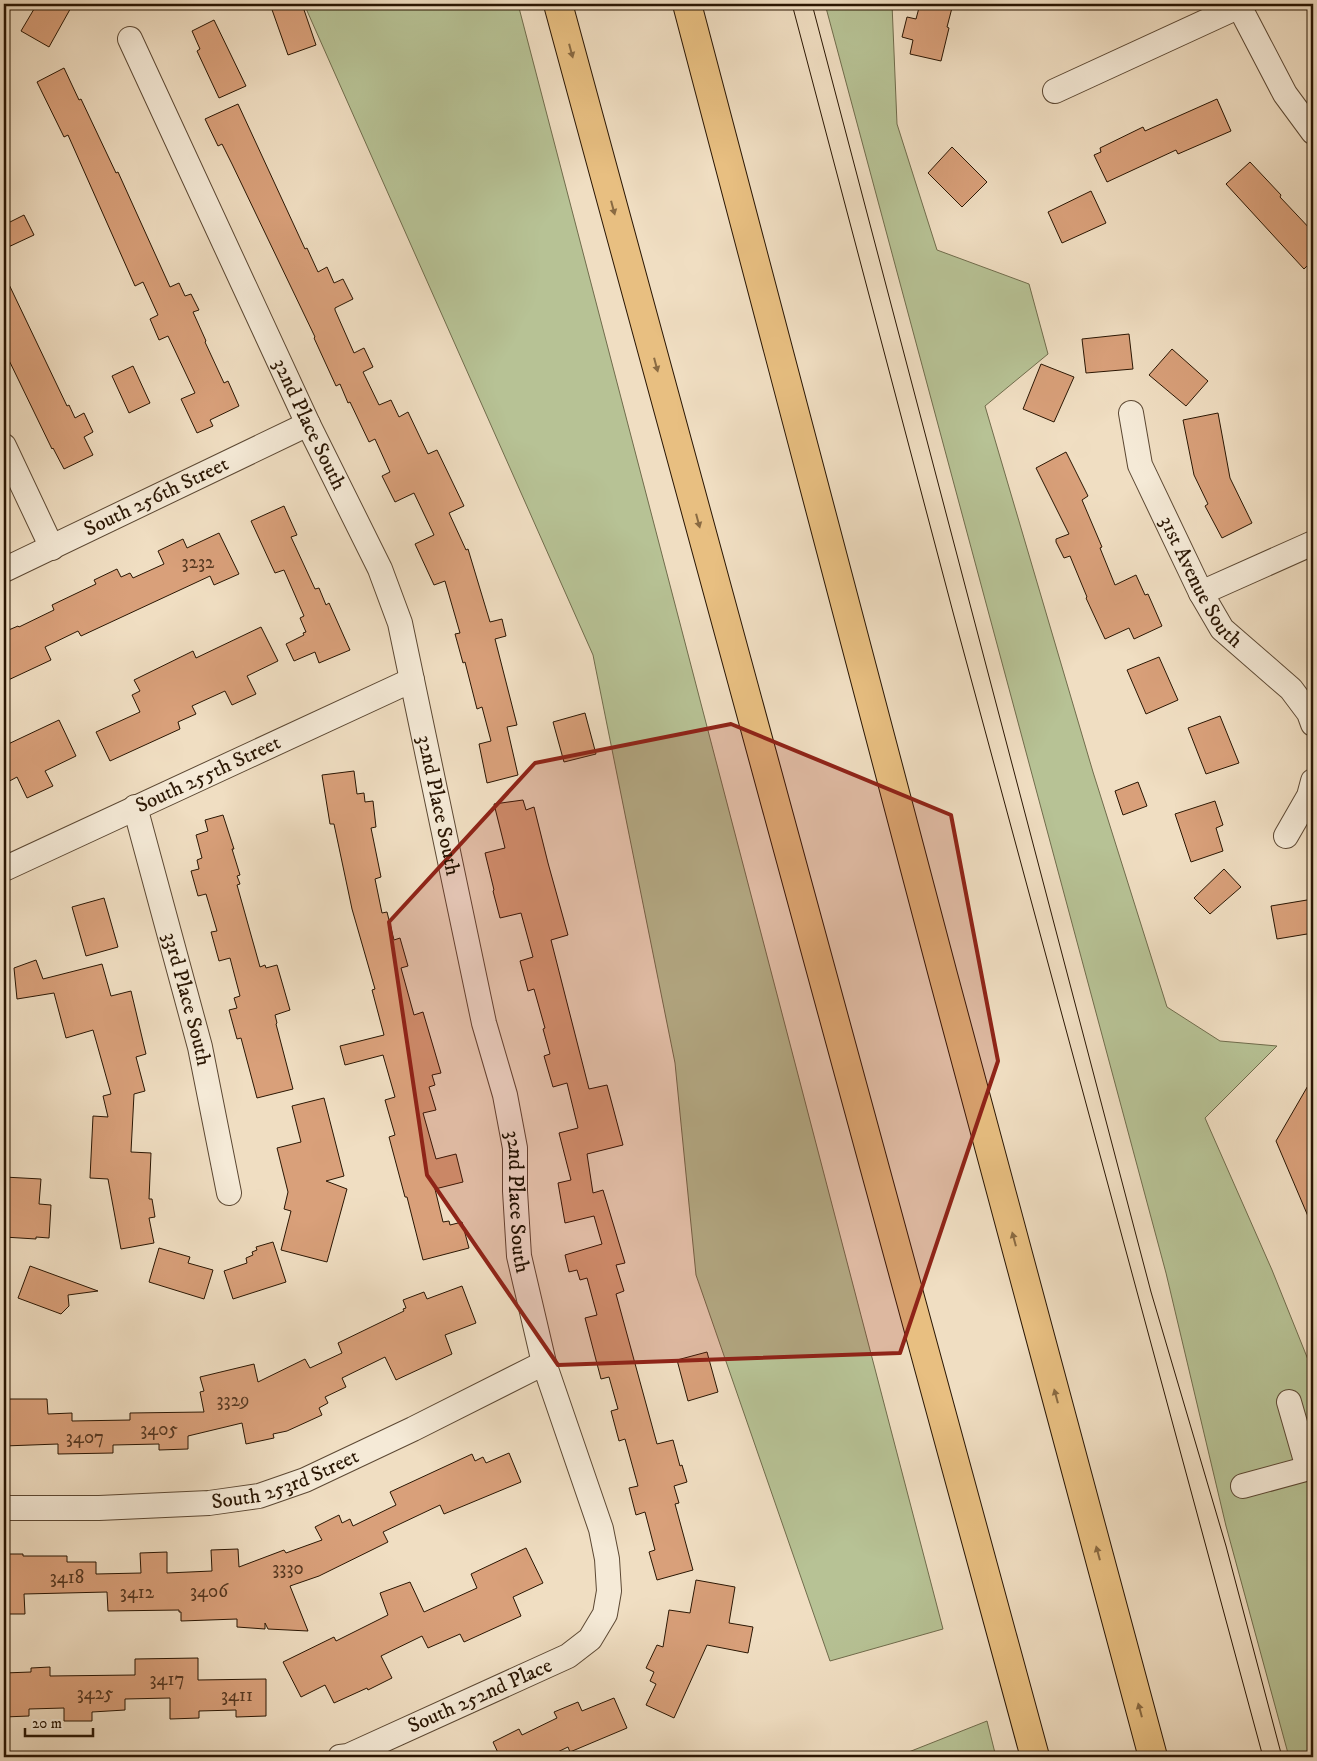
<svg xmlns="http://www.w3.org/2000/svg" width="1317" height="1761" font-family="'IM FELL DW Pica',serif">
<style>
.green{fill:#b7c295;stroke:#706c4c}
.building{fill:#d9a07a;stroke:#2a1603}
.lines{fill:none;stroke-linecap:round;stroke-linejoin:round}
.minor-casing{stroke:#5c4833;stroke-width:26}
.highway-casing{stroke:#2a1603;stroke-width:30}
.minor{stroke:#f5ead7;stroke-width:24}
.highway{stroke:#e8bf81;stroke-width:28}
.tram{stroke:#2a1603;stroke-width:1}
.oneway{fill:#896a42}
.marked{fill:#8f2418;fill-opacity:0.2;stroke:#8f2418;stroke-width:4;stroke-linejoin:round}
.labels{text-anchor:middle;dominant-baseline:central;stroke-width:4.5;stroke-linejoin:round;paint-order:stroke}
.number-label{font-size:19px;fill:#563821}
.street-label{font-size:21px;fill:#2a1603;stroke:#f5ead7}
</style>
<rect width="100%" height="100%" fill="#f0dec2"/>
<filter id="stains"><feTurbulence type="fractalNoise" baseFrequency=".004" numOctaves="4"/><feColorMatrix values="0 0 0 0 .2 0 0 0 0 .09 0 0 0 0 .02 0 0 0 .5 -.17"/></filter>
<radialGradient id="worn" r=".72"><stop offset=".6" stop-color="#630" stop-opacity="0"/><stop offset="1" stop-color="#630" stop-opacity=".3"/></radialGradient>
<!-- green -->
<g class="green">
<path d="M304,4H518L943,1629L830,1661L696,1275L675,1063L593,655Z"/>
<path d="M825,4H892L897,124L937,250L1029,284L1048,354L985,406L1093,772L1167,1007L1220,1041L1277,1046L1205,1118L1272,1270L1313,1372V1757H1289L1226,1526L1166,1273Z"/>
<path d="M987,1721L996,1757H896Z"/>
</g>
<!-- building -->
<g class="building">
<path d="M37,4H73L49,47L21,31Z"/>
<path d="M270,4H302L316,45L288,55Z"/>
<path d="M920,4H953L947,27L949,28L941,61L910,54L913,40L902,37L907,17L916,19Z"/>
<path d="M214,20L246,86L219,98L197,51L200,49L192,31Z"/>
<path d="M64,68L79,100L81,99L116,173L118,172L170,287L179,283L185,296L191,294L199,310L193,312L206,341L205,342L224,383L228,381L239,406L210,420L213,426L197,433L181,399L195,393L168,336L159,340L150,319L158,315L143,282L135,286L68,135L64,137L37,82Z"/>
<path d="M1217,99L1231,131L1178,154L1176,150L1107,182L1094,155L1101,152L1100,148L1143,127L1145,131Z"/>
<path d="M238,104L305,249L307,248L318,272L327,267L334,283L343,279L353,299L335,308V310L354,353L364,348L373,367L363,372L379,405L391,400L399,417L408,412L428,454L437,450L464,506L449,513L466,550L468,549L490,622L502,619L506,636L495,639L517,725L507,727L518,775L487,783L479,744L491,741L482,707L477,709L465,662L463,663L455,634L460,633L445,581L434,585L415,544L434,535L414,493L395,502L382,476L390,472L375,439L369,442L350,402L348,403L340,384L336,386L314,338L315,337L232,164L222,144L218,146L205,119Z"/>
<path d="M952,147L987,182L962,207L928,173Z"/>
<path d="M1250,162L1281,195L1280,197L1313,232V260L1304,269L1226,184Z"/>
<path d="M1091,191L1106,223L1062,243L1048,212Z"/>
<path d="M24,215L34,235L4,249V225Z"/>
<path d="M4,274L67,406L69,405L75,418L84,413L93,432L84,437L93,455L64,469L53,448L52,449L4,350Z"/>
<path d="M1129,334L1133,369L1086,373L1082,339Z"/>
<path d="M1172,349L1208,381L1186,406L1149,375Z"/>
<path d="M1041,364L1074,377L1054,422L1023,409Z"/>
<path d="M133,366L150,403L129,413L112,376Z"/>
<path d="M1218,413L1230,478L1252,523L1222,538L1205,506L1208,504L1194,475L1183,420Z"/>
<path d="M1066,452L1088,496L1082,500L1102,547L1100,548L1115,585L1136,575L1145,595L1148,594L1162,626L1134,639L1129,628L1105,639L1086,598L1087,597L1070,556L1064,558L1056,542V539L1069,534L1036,468Z"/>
<path d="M284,506L297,535L291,537L315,589L319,588L326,605L329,603L350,650L319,663L315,652L294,661L286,644L304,635L303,633L306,632L300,618L304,616L284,570L275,573L251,521Z"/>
<path d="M219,533L239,574L214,585L210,576L81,636L78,631L45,647L51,660L4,682V632L18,626L19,627L54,610L52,605L96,584L94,580L117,569L121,577L130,573L133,578L164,564L158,551L183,539L187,548Z"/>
<path d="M261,627L278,661L247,676L256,694L232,705L225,691L192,706L196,714L178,722L180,729L110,761L96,732L140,712L132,695L140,691L134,680L193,651L196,658Z"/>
<path d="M1159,657L1178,700L1146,714L1127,670Z"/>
<path d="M585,713L596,754L564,762L553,722Z"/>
<path d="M1220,716L1239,763L1206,774L1188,728Z"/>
<path d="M59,720L76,756L45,771L53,786L27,798L17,777L4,784V746Z"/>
<path d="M354,771L357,794L364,793L365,802L373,801L376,827L371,828L381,877L375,879L382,913L387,912L394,940L400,938L408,966L401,968L414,1015L423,1012L441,1073L432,1075L435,1085L429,1087L436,1110L423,1113L436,1159L456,1154L463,1182L435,1189L443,1222L449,1221L450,1225L462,1222L469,1248L423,1260L407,1197H405L389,1137L395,1135L385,1100L395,1097L383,1055L345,1065L340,1046L384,1035L372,990L375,989L352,909L334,824H330L322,775Z"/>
<path d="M1138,782L1147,806L1123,815L1115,791Z"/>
<path d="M523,800L526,810L534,807L548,863L568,935L551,940L589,1089L607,1085L623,1145L587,1154L593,1193L603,1190L625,1263L616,1265L624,1291L616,1294L657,1444L673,1440L680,1466L682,1465L687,1482L674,1486L679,1503L675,1504L693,1570L657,1580L649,1552L655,1550L645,1512L636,1515L629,1488L638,1486L625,1439L619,1441L611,1411L618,1409L609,1377L601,1379L585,1318L597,1315L587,1278L580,1280L577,1270L569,1272L565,1255L602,1244L594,1216L565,1223L558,1183L571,1180L559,1133L578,1128L567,1083L553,1087L544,1056L550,1054L543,1029L545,1028L534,989L528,991L520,961L533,957L521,913L500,918L493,891L494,890L485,853L505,848L494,804Z"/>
<path d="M1215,801L1223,825L1216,828L1223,851L1191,862L1175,814Z"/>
<path d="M223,815L234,849H232L240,875L237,876L240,884L237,885L260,967L265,965L266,968L277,965L290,1010L275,1015L277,1023L276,1024L293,1089L257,1098L241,1038L237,1039L229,1010L237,1008L234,998L240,996L230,958L219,961L211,932L217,931L206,894L198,896L191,871L199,869L197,860L202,858L196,835L208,831L205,820Z"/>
<path d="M1224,869L1241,887L1210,914L1194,898Z"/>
<path d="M104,898L118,947L86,956L72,907Z"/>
<path d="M1313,899V933L1277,939L1271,906Z"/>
<path d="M36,960L43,979L102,964L111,996L131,991L146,1054L136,1057L145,1091L134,1094L131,1152L151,1153L149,1199H152L155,1217L149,1218L154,1243L121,1249L108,1179L90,1178L93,1116L108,1117L103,1096L111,1094L93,1030L66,1038L54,993L17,999L14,968Z"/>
<path d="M1313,1077V1228L1276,1141Z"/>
<path d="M324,1098L344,1176L326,1181L347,1189L327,1262L281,1250L291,1211L284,1209L288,1192L277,1148L301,1142L292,1106Z"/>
<path d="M4,1177L41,1179L39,1204L51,1205L49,1238L36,1237V1239L4,1237Z"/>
<path d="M273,1242L286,1282L233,1299L224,1271L247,1263L246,1258L253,1255L252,1252L257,1250L256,1247Z"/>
<path d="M159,1248L190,1257L188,1263L213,1270L204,1299L149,1282Z"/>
<path d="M30,1266L98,1291L68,1295L69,1306L61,1314L18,1298Z"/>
<path d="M462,1286L476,1323L445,1335L452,1354L396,1380L385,1357L342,1378L346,1387L325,1397L328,1403L319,1408L322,1415L287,1431L273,1434L274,1438L246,1444L242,1423L188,1436V1449L159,1450V1444L113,1445V1453L58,1454V1444L4,1446V1399H47L48,1414L72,1413V1421L130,1420V1413L204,1412L200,1392L204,1391L200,1377L254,1364L258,1382L305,1359L310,1368L342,1353L338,1343L404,1311L403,1309L406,1308L403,1300L424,1292L427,1299Z"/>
<path d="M707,1352L718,1392L688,1401L677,1360Z"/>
<path d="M509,1453L521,1482L444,1514L440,1505L383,1532L388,1542L319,1576L290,1586L308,1631L268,1629L265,1623V1629L237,1627V1619L181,1621V1612H179V1610L108,1611L107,1592L24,1594L25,1614H4V1554H23V1556H67V1562H96V1574L141,1573L140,1553L167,1552V1573L212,1571L211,1550L238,1549L239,1567L284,1550L286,1553L322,1540L315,1527L339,1515L342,1523L350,1519L353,1526L396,1505L390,1492L472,1454L475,1461L483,1457L486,1463Z"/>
<path d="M526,1548L543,1583L513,1597L521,1616L464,1642L460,1634L428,1648L422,1636L381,1656L392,1678L368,1690L367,1688L334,1703L325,1685L301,1697L283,1662L334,1637L336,1641L388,1615L380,1593L410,1582L424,1612L477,1588L471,1574Z"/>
<path d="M696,1580L735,1587L729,1623L753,1627L748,1653L707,1645L674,1718L646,1705L656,1684L650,1681L654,1672L646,1668L657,1645L663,1647L669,1610L690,1613Z"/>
<path d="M198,1658V1680L266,1679V1716L236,1717V1710L199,1711V1718L170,1719V1698L125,1699V1710L92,1712V1721H64V1708L29,1709V1716L4,1717V1673L31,1672V1668L50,1667V1676L135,1675V1659Z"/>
<path d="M614,1698L627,1728L570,1752L568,1747L547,1757H500L493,1742L519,1729L522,1735L557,1718L554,1712L578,1702L582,1711Z"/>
</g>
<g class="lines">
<!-- minor casing -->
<g class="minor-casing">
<g id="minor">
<path d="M1238,4L1285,94L1313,132"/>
<path id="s1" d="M130,39L308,424L380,569L400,623L484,1023L505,1095L515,1148V1191L519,1256L544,1363L601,1529L607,1559L609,1591L605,1614L590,1639L568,1656L348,1756L340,1757"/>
<path d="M1055,91L1244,4"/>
<path id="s2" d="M1131,413L1140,465L1201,593L1222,629L1291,689L1309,713L1313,724"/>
<path d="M4,446L52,548"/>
<path id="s3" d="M4,570L308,424"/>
<path d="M1201,593L1313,543"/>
<path id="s4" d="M135,807L200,1047L229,1193"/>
<path d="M1286,836L1309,796L1313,781"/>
<path id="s5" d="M4,869L412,680"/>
<path d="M1289,1402L1308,1468"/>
<path d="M1243,1486L1313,1467"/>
<path id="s6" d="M4,1508H99L209,1503L259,1496L305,1480L413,1429L544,1363"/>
</g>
</g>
<!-- highway casing -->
<g class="highway-casing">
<g id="highway">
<path d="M558,4L1035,1757"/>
<path d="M687,4L943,975L1153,1757"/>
</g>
</g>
<!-- minor -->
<use href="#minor" class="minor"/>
<!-- highway -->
<use href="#highway" class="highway"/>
<!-- tram -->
<g class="tram">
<path d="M792,4L954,616L1263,1757"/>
<path d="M812,4L1151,1292L1226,1546L1282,1757"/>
</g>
</g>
<!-- one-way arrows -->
<defs><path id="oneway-solid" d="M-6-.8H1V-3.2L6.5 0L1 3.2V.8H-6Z" transform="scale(1.25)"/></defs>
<g class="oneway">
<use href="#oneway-solid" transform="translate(571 51) rotate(75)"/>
<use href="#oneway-solid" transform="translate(613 208) rotate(75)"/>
<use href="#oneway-solid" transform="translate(656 365) rotate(75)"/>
<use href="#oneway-solid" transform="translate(698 521) rotate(75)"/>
<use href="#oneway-solid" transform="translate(1014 1239) rotate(-105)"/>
<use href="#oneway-solid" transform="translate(1056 1396) rotate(-105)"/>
<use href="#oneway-solid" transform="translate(1098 1553) rotate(-105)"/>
<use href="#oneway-solid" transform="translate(1140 1710) rotate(-105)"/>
</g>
<!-- marked area -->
<path class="marked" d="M731,724L951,815L998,1061L900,1353L558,1365L427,1175L389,922L535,763Z"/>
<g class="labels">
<!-- number labels -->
<g class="number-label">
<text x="198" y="562">3232</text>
<text x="233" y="1400">3329</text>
<text x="159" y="1429">3405</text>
<text x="85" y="1437">3407</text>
<text x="288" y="1568">3330</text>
<text x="67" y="1577">3418</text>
<text x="209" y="1591">3406</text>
<text x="137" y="1592">3412</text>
<text x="167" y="1679">3417</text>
<text x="95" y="1693">3425</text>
<text x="237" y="1695">3411</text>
</g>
<!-- street labels -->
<g class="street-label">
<text stroke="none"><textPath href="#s1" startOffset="425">32nd Place South</textPath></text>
<text stroke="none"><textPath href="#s3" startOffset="169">South 256th Street</textPath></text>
<text stroke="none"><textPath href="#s2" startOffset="185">31st Avenue South</textPath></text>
<text stroke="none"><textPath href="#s5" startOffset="225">South 255th Street</textPath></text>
<text stroke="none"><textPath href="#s1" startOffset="830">32nd Place South</textPath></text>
<text stroke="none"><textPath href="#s4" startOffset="199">33rd Place South</textPath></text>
<text stroke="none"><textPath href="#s1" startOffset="1235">32nd Place South</textPath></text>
<text stroke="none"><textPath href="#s6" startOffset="285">South 253rd Street</textPath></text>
<text transform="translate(480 1696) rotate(-24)">South 252nd Place</text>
</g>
</g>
<!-- margin -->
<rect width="1317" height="1761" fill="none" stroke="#f0dec2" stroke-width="20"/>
<rect x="5" y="5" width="1307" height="1751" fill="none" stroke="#2a1603" stroke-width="2.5"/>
<rect x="10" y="10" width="1297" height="1741" fill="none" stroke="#2a1603"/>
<!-- scale -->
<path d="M25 1728v8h68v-8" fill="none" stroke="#2a1603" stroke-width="2.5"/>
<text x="32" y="1728" font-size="15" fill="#2a1603" stroke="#f5ead7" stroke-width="4" paint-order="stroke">20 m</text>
<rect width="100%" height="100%" filter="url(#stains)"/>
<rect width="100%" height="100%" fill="url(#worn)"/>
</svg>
